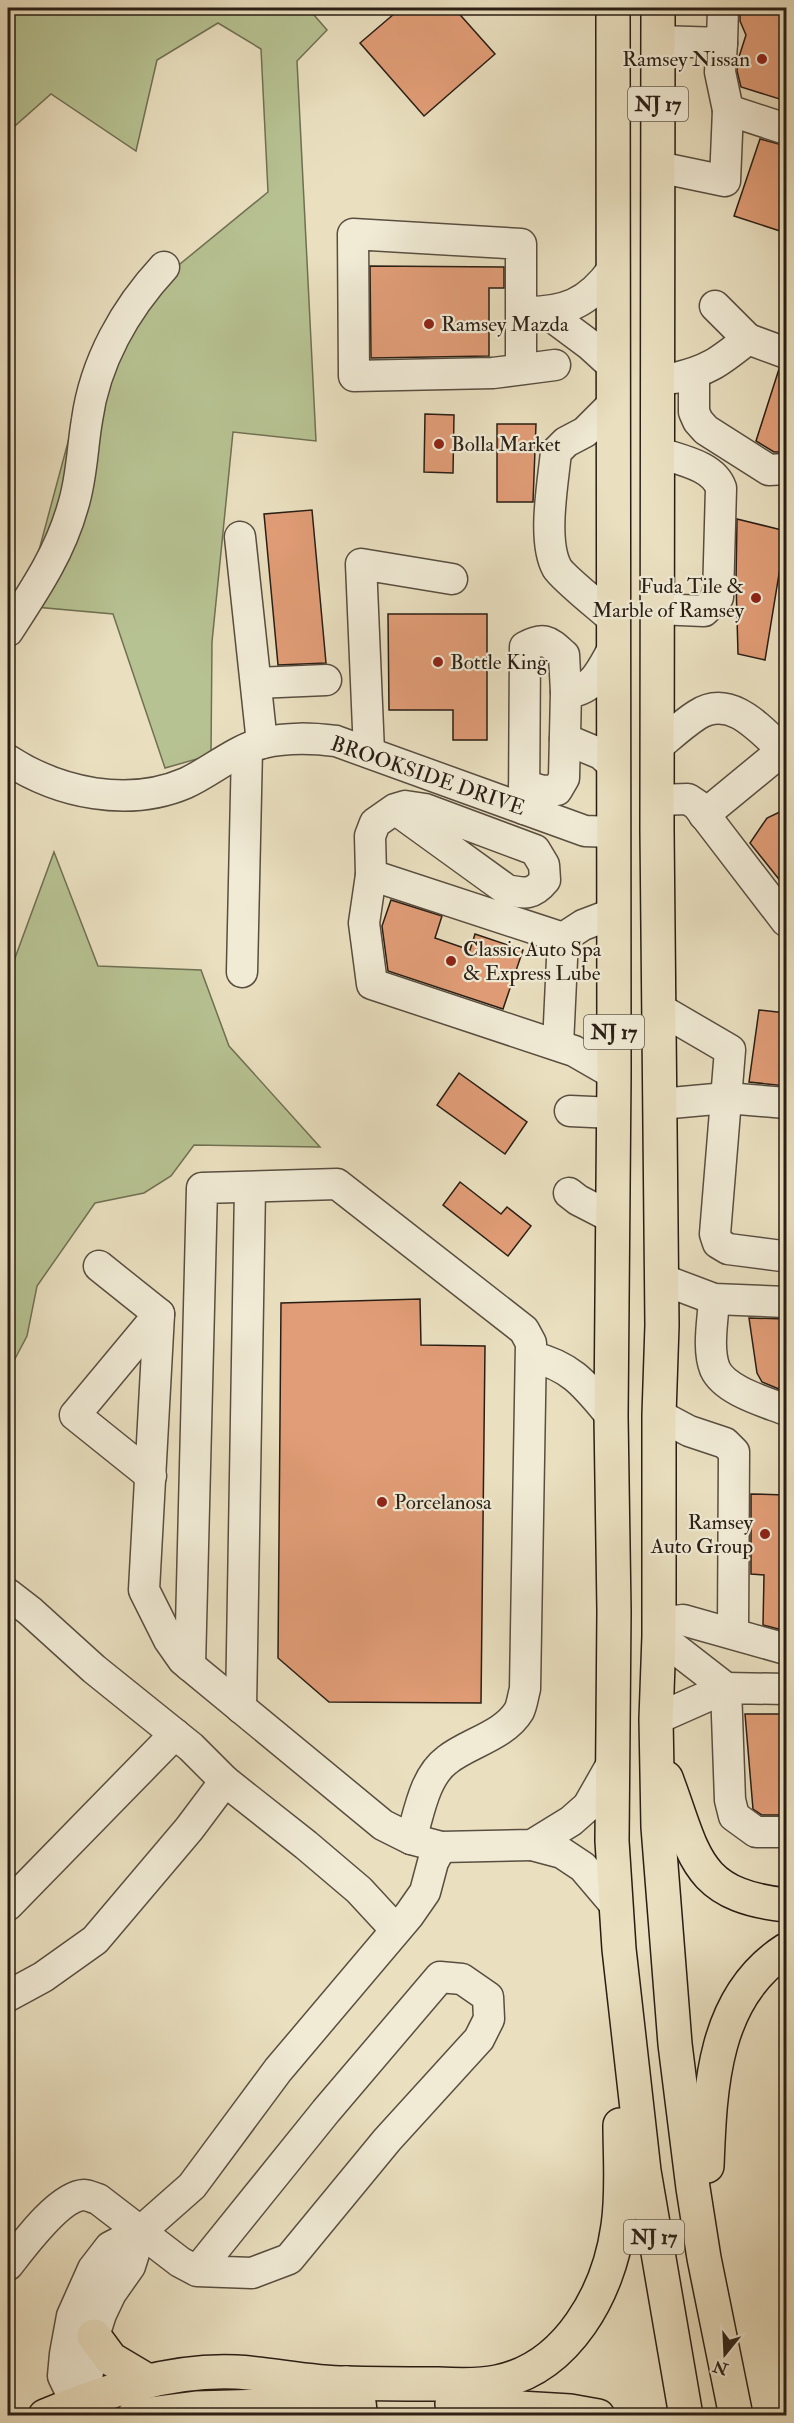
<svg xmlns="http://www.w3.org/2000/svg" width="794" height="2423" font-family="'IM FELL Double Pica',serif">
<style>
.green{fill:#b7c292;stroke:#707054;stroke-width:1.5}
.building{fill:#e19d77;stroke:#291e15;stroke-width:1.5}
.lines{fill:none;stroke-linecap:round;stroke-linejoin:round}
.minor-casing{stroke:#594e40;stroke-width:33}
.major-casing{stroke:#291e15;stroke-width:36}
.highway-casing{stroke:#291e15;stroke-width:36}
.minor{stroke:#f1ebd6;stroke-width:30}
.major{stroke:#eae0c0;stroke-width:33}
.highway{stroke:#eae0c0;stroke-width:33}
.poi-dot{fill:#8f2418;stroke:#f1ebd6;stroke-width:2}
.labels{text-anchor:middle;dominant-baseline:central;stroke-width:4.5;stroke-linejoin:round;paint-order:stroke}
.shield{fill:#f1ebd6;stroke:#655c4f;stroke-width:1.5}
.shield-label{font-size:20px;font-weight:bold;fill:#291e15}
.poi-label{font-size:21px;fill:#291e15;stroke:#f1ebd6;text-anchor:start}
.street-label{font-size:21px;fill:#291e15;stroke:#f1ebd6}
</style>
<rect width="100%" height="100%" fill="#eae0c0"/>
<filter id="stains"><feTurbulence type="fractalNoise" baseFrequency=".00333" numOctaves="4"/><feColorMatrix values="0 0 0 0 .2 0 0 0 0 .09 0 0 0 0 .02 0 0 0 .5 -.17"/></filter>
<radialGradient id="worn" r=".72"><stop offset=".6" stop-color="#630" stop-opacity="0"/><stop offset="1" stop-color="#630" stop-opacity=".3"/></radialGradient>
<!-- green -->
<g class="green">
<path d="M8,8H308L327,30L297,61L316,441L233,432L212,642L211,755L165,768L113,614L24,606L75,416L180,264L268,192L261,49L218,23L157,60L136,151L51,94L8,132Z"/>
<path d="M54,852L98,966L201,970L229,1046L320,1147L194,1145L171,1176L144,1193L95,1203L37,1286L27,1336L8,1372V977Z"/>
</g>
<!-- building -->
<g class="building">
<path d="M401,8H454L495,54L424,116L360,43Z"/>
<path d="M740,8H786V101L741,87L737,71L738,60L746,35L740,21Z"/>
<path d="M760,139L786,146V210L780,231L734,216Z"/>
<path d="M370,266L504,267V288H489V356L371,358Z"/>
<path d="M779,369L786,370V452H774L756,441Z"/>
<path d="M425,414L454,415L453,473L424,472Z"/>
<path d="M497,424H536L533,502H497Z"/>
<path d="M312,510L326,663L278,665L264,514Z"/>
<path d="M737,519L786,531L765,660L738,654L736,581Z"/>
<path d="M388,614H487V740H453V710H389Z"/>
<path d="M786,809V888L750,843L767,818Z"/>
<path d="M391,900L442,916L435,938L470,950L475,934L523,950L503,1009L388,971L382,926Z"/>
<path d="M759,1010L786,1013V1086L749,1082Z"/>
<path d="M459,1073L527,1122L505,1154L437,1105Z"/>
<path d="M460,1182L501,1214L507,1207L531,1226L508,1256L443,1205Z"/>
<path d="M420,1299L421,1345L485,1346L481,1703L329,1702L278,1658L281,1303Z"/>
<path d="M749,1318L786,1319V1392L762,1382L757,1373Z"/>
<path d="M751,1494L786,1495V1631L763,1625L764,1575L751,1574Z"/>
<path d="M745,1714H786V1815H762L753,1809Z"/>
</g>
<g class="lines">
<!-- minor casing -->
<g class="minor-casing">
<g id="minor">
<path d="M658,41L722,43L723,8"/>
<path d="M722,43L720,72L728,110L786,129"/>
<path d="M658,167L725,181L728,110"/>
<path d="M715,306L748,339"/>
<path d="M522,312C564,313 588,304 613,269"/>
<path d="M547,313L590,345L613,366"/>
<path d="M521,369V244L353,234L354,376L493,373L555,365"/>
<path d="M694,374V412L698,421L706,430L769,470L786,469"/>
<path d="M675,378C710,370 720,361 748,339L786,353"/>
<path d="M240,537L262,743"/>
<path d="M657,609L704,611L718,597L721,488C713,465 679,460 657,452"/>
<path d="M612,618C601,608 563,578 557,568C542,541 553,483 556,452L566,442L585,432L613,404"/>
<path d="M8,631C34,591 60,553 73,506C82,478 82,449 87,420C95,362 125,309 164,267"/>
<path d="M256,683L326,680"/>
<path d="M566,692C593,692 601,670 613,649"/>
<path d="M565,739L601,754L612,764"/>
<path d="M657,747C670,736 683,724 697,715C732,692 763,733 786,753"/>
<path d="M369,752L361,564L452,579"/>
<path d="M8,760C59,793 128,808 186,783C212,771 235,750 263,743C288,737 311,738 336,741L585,831L612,832"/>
<path d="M657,800L688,799L697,805L786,921"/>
<path d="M395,809L507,890C525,894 533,895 545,880L544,865L535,850L425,809L405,806L395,809L375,823L370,836L371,875L364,923L372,984L574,1051L614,1074"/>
<path d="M524,809L525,647C545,636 549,642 564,655L566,692L564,778L557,790L542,791L524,785"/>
<path d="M704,815L783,750"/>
<path d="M371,875L563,938"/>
<path d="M563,938L583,925L612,914"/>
<path d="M242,972L247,749"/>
<path d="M658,1008L730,1050L715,1234L718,1243L728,1249L782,1256L786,1254"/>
<path d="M558,1045L563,938"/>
<path d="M660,1104L726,1098L786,1103"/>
<path d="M570,1111L614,1113"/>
<path d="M569,1193L578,1200L613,1218"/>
<path d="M99,1266L159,1314L144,1590L169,1640L183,1660L383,1825L411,1839L441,1847L532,1845L571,1821L588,1806L613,1762"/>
<path d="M661,1279L714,1299L786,1302"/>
<path d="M714,1299C713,1320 707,1349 715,1369C725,1391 766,1402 786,1410"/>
<path d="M532,1357C572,1366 586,1386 611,1416"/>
<path d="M659,1415L689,1431L725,1443L734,1452L733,1632"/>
<path d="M151,1476L75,1415L159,1314"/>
<path d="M8,1594L30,1611L94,1669L191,1747L225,1781L189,1829L95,1940L43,1977L8,1996"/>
<path d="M659,1623L683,1620L786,1649"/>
<path d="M190,1666L202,1188L337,1184L524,1330L531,1343L525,1689C523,1696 522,1705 519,1711C504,1736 468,1743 447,1760C424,1777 419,1814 411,1839"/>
<path d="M786,1689L726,1688L730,1800L734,1816L756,1832H786"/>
<path d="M241,1708L250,1188"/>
<path d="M656,1719L726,1688L659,1636"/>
<path d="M225,1781L306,1845L359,1890L396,1930"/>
<path d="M532,1845L562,1853L583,1867L617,1907"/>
<path d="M8,1905L175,1734"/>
<path d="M8,2265C23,2246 59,2196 84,2195C88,2195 94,2198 98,2199L180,2262L197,2271L252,2273L289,2259L387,2140L479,2039L489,2019L488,1997L462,1979L440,1977L326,2111L197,2271"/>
<path d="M76,2403L63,2376L65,2354L72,2316L93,2269L110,2247L141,2231L192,2186L278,2070L409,1915L425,1892L433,1862L441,1847"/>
<path d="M76,2403L87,2378L94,2336L101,2314L111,2293L130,2266L141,2231"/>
</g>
</g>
<!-- major casing -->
<g class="major-casing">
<g id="major">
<path d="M94,2336L111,2359L148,2381"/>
<path d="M45,2416C106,2391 170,2369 236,2372C273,2374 309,2383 346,2383C358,2394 360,2400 360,2416"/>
<path d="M134,2416L196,2408L265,2406L295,2400L330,2401"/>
</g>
</g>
<!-- highway casing -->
<g class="highway-casing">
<g id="highway">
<path d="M613,8L614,1074L611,1416L614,1611L612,1841L619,1949L644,2171L686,2416"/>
<path d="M658,8L657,830L662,1325L659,1415V1636L656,1719L658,1827L675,2044L693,2188L704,2258L736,2416"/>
<path d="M666,1778C695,1854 693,1895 786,1905"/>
<path d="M707,2166C710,2088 713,1997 786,1950"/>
<path d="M346,2383C377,2384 407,2384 438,2384C457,2385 478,2386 497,2382C568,2368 609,2292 618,2226C623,2193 620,2158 620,2125"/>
<path d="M452,2404L570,2411L598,2416"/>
</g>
</g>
<!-- minor -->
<use href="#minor" class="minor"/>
<!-- major -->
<use href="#major" class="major"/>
<!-- highway -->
<use href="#highway" class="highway"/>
</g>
<!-- markers -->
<g class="poi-dot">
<circle cx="762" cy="59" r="6"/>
<circle cx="429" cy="324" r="6"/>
<circle cx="439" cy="444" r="6"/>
<circle cx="756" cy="598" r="6"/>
<circle cx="438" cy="662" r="6"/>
<circle cx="451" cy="961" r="6"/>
<circle cx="382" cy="1502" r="6"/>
<circle cx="765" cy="1534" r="6"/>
</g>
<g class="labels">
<!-- shield labels -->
<g class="shield">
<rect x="628" y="87" width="60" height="34" rx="4.5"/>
<rect x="584" y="1015" width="60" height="34" rx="4.5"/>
<rect x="624" y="2220" width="60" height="34" rx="4.5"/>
</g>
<g class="shield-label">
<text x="658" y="104">NJ 17</text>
<text x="614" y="1032">NJ 17</text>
<text x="654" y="2237">NJ 17</text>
</g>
<!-- poi labels -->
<g class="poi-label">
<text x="750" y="59" text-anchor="end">Ramsey Nissan</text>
<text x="441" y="324">Ramsey Mazda</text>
<text x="451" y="444">Bolla Market</text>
<text x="744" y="586" text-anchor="end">Fuda Tile &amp;<tspan x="744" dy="24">Marble of Ramsey</tspan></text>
<text x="450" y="662">Bottle King</text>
<text x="463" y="949">Classic Auto Spa<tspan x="463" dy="24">&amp; Express Lube</tspan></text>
<text x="394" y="1502">Porcelanosa</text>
<text x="753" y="1522" text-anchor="end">Ramsey<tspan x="753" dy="24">Auto Group</tspan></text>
</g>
<!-- street labels -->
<g class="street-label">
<text transform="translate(428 776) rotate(19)">BROOKSIDE DRIVE</text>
</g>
</g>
<!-- margin -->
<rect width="794" height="2423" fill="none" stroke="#eae0c0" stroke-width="30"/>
<rect x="9" y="9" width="776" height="2405" fill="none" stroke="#291e15" stroke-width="3"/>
<rect x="15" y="15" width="764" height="2393" fill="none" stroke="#291e15" stroke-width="1.5"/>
<!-- north arrow -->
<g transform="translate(725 2354) rotate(198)" stroke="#f1ebd6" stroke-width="4.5" paint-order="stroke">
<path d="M0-4.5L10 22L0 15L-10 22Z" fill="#291e15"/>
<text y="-9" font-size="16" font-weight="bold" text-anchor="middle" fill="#291e15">N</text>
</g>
<rect width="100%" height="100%" filter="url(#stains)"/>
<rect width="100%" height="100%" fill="url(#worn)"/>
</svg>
